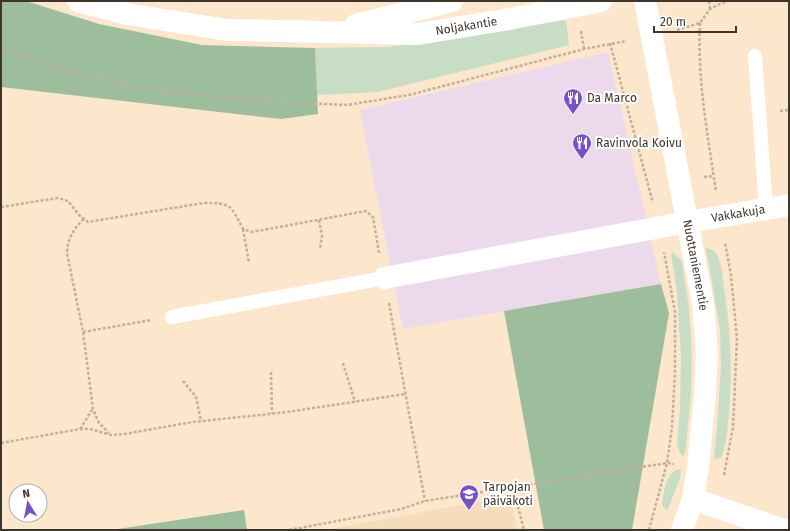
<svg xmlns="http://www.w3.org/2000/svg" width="790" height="531" font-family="'Fira Sans',sans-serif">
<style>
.commercial{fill:#ecdaec}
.built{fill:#f5dcba}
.green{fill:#c7ddc6}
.forest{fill:#9dbe9c}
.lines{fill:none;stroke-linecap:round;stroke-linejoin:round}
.path{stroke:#c1b09a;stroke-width:2.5;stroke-dasharray:3 2;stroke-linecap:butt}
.lane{stroke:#fff;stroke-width:14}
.street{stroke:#fff;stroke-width:22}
.secondary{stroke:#fff;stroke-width:22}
.labels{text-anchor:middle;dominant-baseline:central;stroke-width:4;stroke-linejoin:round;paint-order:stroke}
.street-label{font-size:12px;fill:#3e362c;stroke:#fff}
.poi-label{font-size:12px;fill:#3e362c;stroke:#fff;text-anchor:start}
</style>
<rect width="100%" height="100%" fill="#fce7cc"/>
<!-- commercial -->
<path class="commercial" d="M608,52L661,284L403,329L360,110Z"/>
<!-- built -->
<path class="built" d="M510,496L517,530H324L342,527Z"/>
<!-- green -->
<g class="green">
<path d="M566,20L569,45L377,92L317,95L315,48L388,47Z"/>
<path d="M705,248C710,248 714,250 717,255C722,265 723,278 724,288C731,332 733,377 728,422C727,433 726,447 721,458L714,459L717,427L721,368L720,330L709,265Z"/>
<path d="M673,252L681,260L682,264C692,316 695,370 688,423C687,434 687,446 684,456L681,455L677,446L680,408L681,357L677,292L672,259L671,254Z"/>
<path d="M681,469L680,479L667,511L662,505C663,496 665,480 672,473C674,470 678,470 681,469Z"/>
</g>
<!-- forest -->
<g class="forest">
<path d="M1,1H26L99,24L202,45L315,48L318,114L281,119L1,87Z"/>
<path d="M661,284L669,313L632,530H544L504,311Z"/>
<path d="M244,510L247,530H111Z"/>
</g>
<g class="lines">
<!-- path -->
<g class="path">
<path d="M709,1L710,9"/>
<path d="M700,23C697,80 708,136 716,192"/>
<path d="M677,30L700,23L710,9L726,1"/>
<path d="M581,31L584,49"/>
<path d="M610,43L653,203"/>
<path d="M1,47L58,67L129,86L194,94L260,101L347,105L409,95L584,49L627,41"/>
<path d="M780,111L789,110"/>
<path d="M704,177L714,176"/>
<path d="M1,207L58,198L68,201L80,216L88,222L203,203C231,203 230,204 243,229L252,232L366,211L373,217L379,253"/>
<path d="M84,219C73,229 68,238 67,253L83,332L93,409L99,423L109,433"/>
<path d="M319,220L322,236L320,248"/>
<path d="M243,229L249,263"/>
<path d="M389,303L425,501"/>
<path d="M83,332L151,320"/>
<path d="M343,363L355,402"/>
<path d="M271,372L272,413"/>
<path d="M183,381L196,397L201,421"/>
<path d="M80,429L92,410"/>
<path d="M1,443L80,429H90L111,435L124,434L193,422L288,412L405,394"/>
<path d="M724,475L733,427L737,339L731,275L725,242"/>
<path d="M513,487L524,530"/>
<path d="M289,530L401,509L425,501L667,463L674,464"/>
<path d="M649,530L667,463L672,427L675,373V312L664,252"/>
</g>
<!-- lane -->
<g class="lane">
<path d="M755,56L766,209"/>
<path d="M172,317L384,278"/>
</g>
<!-- street -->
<g class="street">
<path id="s1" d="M384,278L688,222L789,205"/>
<path d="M693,499L784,530"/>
</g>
<!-- secondary -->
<g class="secondary">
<path id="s2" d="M78,1L127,14L227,30L418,34L509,19L601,1"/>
<path id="s3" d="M645,1L703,304L707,352L705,395L698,467L693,499L682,530"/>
<path d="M356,25L452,1"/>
</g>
</g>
<!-- icons -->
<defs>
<g id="restaurant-pin" transform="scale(1)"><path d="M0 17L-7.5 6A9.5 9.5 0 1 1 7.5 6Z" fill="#7751ca" stroke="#fff"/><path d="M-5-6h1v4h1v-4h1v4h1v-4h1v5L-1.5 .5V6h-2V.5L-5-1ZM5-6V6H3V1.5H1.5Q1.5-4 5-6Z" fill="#fff"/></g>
<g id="school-pin" transform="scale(1)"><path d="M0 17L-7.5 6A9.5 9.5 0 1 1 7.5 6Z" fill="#7751ca" stroke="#fff"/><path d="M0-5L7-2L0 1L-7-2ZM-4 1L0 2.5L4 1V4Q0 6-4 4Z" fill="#fff"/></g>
</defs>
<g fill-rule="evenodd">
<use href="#restaurant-pin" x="573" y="98"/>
<use href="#restaurant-pin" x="582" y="143"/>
<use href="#school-pin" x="469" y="494"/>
</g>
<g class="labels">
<!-- street labels -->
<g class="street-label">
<text stroke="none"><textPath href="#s2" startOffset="392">Noljakantie</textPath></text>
<text stroke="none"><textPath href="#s1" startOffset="360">Vakkakuja</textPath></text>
<text stroke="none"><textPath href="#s3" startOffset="269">Nuottaniementie</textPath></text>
</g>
<!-- poi labels -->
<g class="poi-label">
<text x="587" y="98">Da Marco</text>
<text x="596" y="143">Ravinvola Koivu</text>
<text x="483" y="487">Tarpojan<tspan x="483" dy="14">päiväkoti</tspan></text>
</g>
</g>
<!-- border -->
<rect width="790" height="531" fill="none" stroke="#3e362c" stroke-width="4"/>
<!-- north arrow -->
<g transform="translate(28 503) rotate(350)"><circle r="19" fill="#ffffff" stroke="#b2afab"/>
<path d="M0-3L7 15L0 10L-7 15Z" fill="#7751ca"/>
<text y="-6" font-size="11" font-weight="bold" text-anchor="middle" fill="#3e362c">N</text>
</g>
<!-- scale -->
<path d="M654 26v6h82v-6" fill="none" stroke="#3e362c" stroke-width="2"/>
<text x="660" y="26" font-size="12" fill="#3e362c" stroke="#ffffff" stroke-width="3" paint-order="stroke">20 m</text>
</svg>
